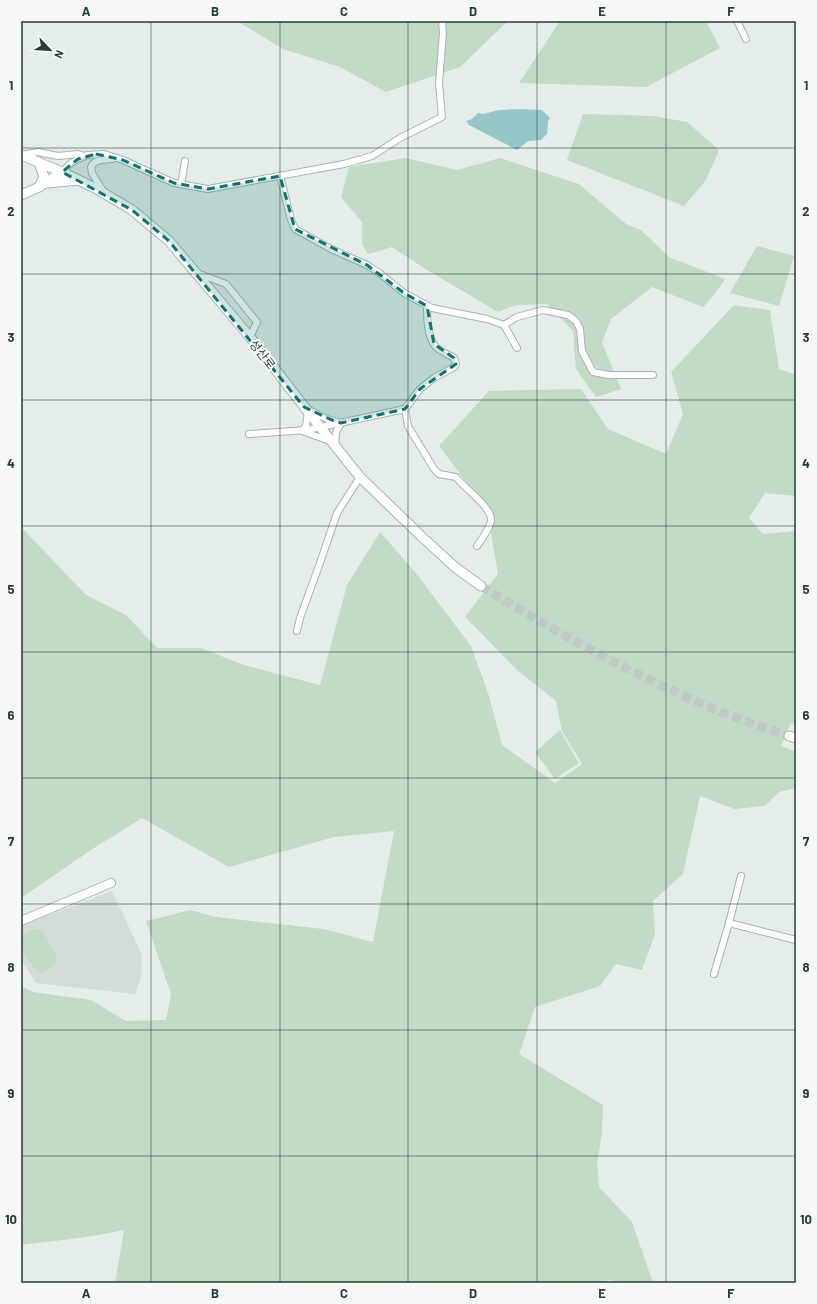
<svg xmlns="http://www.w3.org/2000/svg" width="817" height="1304" font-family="Barlow,'Noto Sans KR',sans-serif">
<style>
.built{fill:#d4dcd8}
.green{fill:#c1dbc6}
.water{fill:#95c6ca}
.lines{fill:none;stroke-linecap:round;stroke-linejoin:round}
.secondary-tunnel{stroke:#bfcac5;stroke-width:9;stroke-dasharray:9 4.5;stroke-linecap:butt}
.minor-casing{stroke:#a8b4af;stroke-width:8}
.tertiary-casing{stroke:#a8b4af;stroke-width:10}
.secondary-casing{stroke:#a5b7b0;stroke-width:11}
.minor{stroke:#fff;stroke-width:6}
.tertiary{stroke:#fff;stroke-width:8}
.secondary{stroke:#fff;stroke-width:9}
.marked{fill:#0f766e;fill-opacity:0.2;stroke:#0f766e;stroke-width:3;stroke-dasharray:8 5;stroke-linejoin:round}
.grid{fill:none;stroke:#273c35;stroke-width:1;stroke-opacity:0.55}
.labels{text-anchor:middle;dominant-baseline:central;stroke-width:4;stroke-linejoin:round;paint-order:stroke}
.street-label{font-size:12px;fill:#273c35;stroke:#f6f9f7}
.neatline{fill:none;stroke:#273c35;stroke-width:1.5}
.grid-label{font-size:13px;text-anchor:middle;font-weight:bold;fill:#273c35}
</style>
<rect width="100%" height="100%" fill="#e5ede9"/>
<!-- built -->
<path class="built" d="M112,891L142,955L141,978L135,994L36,983L21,959V926Z"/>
<!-- green -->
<g class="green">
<path d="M237,21H508L460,67L386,92L340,67L283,49Z"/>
<path d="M560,21H706L720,48L646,87L519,83Z"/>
<path d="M583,114L654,116L687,122L719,150L706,180L684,206L567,160Z"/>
<path d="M405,158L457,170L500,158L579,184L626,224L641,230L669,257L725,279L715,294L703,307L652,287L611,319L602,342L621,389L596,397L576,369L573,331L547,304L517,305L498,312L427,270L392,247L368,254L362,244V222L341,197L349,167Z"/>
<path d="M757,246L794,256L779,306L730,293Z"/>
<path d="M734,305L770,310L779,369L796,375V496L765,493L749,518L763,534L796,531V724L791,723L781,746L796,752V788L779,792L765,806L735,809L700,796L683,874L653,901L655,934L642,970L616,964L600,986L535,1007L519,1054L603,1105L602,1132L597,1164L599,1187L632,1222L653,1283H632L608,1280L603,1283H115L124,1230L87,1237L21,1245V986L33,992L91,1000L126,1021L166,1020L171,994L146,921L190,910L216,917L323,929L373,942L394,831L334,837L229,867L142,818L94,848L21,898V530H24L86,595L126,615L157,648H201L244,665L320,685L347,585L380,532L415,572L471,646L489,696L502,745L555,783L582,764L562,731L556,701L517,670L465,617L498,574L487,509L439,446L489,391L581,389L608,429L666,454L683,414L671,372Z"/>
<path d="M560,730L579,763L555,779L535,752Z"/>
<path d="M34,929H40L43,931L57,957L56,964L42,973L36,971L21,949V935Z"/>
</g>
<!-- water -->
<path class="water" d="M521,109L542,110L550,118L548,121L547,134L541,140L528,141L517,150L469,125L466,121L472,119L478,113L483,114L499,110Z"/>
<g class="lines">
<!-- secondary-tunnel -->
<path class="secondary-tunnel" d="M481,586C552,630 626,671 703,704C731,717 760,726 789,736"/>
<!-- minor casing -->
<g class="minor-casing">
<g id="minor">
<path d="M737,21L746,39"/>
<path d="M22,155L38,152L58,156L78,154L84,156"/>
<path d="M62,172L71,163L78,159L87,155L104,154L123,160L174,183L208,189L344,164L372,156L400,138L442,117L439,83L443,33L442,21"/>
<path d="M280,176L291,220L295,229L331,249L367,265L378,272L404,293L432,308L487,319L504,325L517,317L543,310L568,315L576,321L580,329L582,351L593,372L609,375H653"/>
<path d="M181,184L185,161"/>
<path d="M103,191L92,173L91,167C96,157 107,161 116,158"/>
<path d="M197,273L226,284L257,322L250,337"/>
<path d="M504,325L517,348"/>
<path d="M307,409L327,419L341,423L336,432L335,446"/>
<path d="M405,409L408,426L434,469L439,474L456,477C464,488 493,508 491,521C489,530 482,539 477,546"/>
<path d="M308,412L306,426L302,431L330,441"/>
<path d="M249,434L307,430L405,409L420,389L434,378L454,367L456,364L454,358C449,355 442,352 437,348C427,339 427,318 427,306"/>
<path d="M297,631L300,618L321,560L337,513L360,477"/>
<path d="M729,923L796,940"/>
<path d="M714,974L729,923L741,876"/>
</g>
</g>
<!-- tertiary casing -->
<g class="tertiary-casing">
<path id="tertiary" d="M21,921L111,883"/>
</g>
<!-- secondary casing -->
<g class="secondary-casing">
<g id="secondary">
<path d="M21,155L62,172L97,189L132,210L169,241L250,337L320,427L360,477L421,536L456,568L481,586"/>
<path d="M39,162L44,177L39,187"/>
<path d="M48,183L78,180"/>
<path d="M21,195L39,187L62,172"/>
<path d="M789,736L796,738"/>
</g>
</g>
<!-- minor -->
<use href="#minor" class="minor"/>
<!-- tertiary -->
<use href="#tertiary" class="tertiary"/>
<!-- secondary -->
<use href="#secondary" class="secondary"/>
</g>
<!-- marked area -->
<path class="marked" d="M96,154L123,160L174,183L208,189L280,176L295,229L367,265L404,293L427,306L434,344L454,358L456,364L420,389L405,409L341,423L334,421L304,407L169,241L132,210L62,172L78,159Z"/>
<!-- grid -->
<path class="grid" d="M151,21V1283M280,21V1283M408,21V1283M537,21V1283M666,21V1283M21,148H796M21,274H796M21,400H796M21,526H796M21,652H796M21,778H796M21,904H796M21,1030H796M21,1156H796"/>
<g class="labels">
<!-- street labels -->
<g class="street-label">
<text transform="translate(263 354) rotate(52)">성산로</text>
</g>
</g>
<!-- border -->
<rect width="817" height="1304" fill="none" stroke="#f6f9f7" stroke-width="44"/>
<!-- north arrow -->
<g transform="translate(50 50) rotate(115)" stroke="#f6f9f7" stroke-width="3" paint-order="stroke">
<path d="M0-3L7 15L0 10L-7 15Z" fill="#273c35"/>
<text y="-6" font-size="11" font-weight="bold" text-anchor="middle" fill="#273c35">N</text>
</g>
<rect x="22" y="22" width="773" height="1260" class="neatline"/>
<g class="grid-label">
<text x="86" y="16">A</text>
<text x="215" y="16">B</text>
<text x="344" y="16">C</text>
<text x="473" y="16">D</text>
<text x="602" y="16">E</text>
<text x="731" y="16">F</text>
<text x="11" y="90">1</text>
<text x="806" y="90">1</text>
<text x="11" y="216">2</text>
<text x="806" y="216">2</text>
<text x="11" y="342">3</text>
<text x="806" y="342">3</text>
<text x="11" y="468">4</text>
<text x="806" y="468">4</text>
<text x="11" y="594">5</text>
<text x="806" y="594">5</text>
<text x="11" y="720">6</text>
<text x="806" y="720">6</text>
<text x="11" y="846">7</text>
<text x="806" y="846">7</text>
<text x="11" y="972">8</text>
<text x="806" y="972">8</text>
<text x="11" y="1098">9</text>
<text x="806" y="1098">9</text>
<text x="11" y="1224">10</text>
<text x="806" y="1224">10</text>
<text x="86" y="1298">A</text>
<text x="215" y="1298">B</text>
<text x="344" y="1298">C</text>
<text x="473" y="1298">D</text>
<text x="602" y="1298">E</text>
<text x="731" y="1298">F</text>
</g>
</svg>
